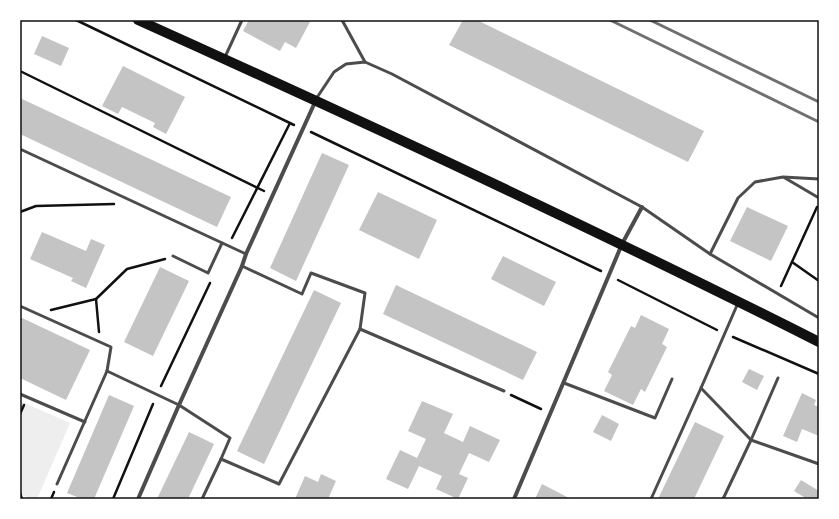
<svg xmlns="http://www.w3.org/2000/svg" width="839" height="519" font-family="'Alegreya Sans',sans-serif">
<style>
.green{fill:#eee}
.building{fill:#c4c4c4}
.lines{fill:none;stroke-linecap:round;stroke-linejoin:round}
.path{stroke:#111;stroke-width:2.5}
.service{stroke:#4c4c4c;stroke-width:3}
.minor{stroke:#4c4c4c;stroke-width:4}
.primary{stroke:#111;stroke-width:10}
.rail{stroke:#707070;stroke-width:3}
.neatline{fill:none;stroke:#111;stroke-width:1.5}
</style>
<rect width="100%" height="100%" fill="#fff"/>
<!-- green -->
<path class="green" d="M20,401L70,423L37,499H31L20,494Z"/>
<!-- building -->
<g class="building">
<path d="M249,20H311L296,48L285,42L280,51L243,31Z"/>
<path d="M463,20H477L704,131L688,162L449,45Z"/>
<path d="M42,36L69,48L61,66L34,54Z"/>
<path d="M123,66L185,97L166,134L153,127L155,123L122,107L118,114L102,106Z"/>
<path d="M20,98L231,197L217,227L20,134Z"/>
<path d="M322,153L349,165L296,281L270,268Z"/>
<path d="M378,192L437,220L419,259L359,230Z"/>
<path d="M747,207L788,226L771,261L730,241Z"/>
<path d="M42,232L86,251L91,239L105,245L86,288L71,281L73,278L30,259Z"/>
<path d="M503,256L556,282L544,306L491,279Z"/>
<path d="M160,267L189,281L153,356L124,342Z"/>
<path d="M396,285L537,352L523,380L383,314Z"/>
<path d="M314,290L341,303L264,464L237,451Z"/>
<path d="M641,315L669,329L662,344L667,347L645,392L641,389L633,405L604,391L612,375L608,372L631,326L635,328Z"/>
<path d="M20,317L90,350L66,400L20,378Z"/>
<path d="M749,369L764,376L757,390L742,382Z"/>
<path d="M802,393L816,400L814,405L819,407V436L802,429L797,442L783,436Z"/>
<path d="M109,395L134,406L94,499H82L67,493Z"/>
<path d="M422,401L453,414L444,433L463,442L470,426L500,440L489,462L469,453L459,474L468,478L458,499L436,489L442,476L419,466L408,489L386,479L400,450L417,458L426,439L408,431Z"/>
<path d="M602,415L619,424L611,441L593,432Z"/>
<path d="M695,422L724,436L694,499H658Z"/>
<path d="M189,432L214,444L188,499H157Z"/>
<path d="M321,474L336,481L328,499H295L305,476L318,482Z"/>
<path d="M801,480L819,491V499H807L794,491Z"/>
<path d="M542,484L571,499H535Z"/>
</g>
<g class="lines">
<!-- path -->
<g class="path">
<path d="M76,20L294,125"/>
<path d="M20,71L264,191"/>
<path d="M311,132L601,271"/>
<path d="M20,212L36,206L114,204"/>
<path d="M232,238L290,123"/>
<path d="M792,262L819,281"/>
<path d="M618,280L717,330"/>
<path d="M781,286L817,207"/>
<path d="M96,299L99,332"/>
<path d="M51,310L96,299L127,269L165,259"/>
<path d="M733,337L819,374"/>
<path d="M161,386L210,283"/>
<path d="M511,395L541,409"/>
<path d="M20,414L24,405"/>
<path d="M20,493L22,499"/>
<path d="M51,499L54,492"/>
<path d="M113,499L153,404"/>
</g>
<!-- service -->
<g class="service">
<path d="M342,20L365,62"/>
<path d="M225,57L242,20"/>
<path d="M316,99L334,72L346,64L365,62L392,74L642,207L710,254L819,318"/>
<path d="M20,149L246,254"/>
<path d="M785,178L819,198"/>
<path d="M710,254L738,198L755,182L783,177L819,179"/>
<path d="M173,256L208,273L222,243"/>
<path d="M242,266L302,294L311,273L365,293L360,329"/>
<path d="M20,306L111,347L107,371L57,484"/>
<path d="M107,371L179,405L230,438L221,459L279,484L360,329L504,391"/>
<path d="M778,378L751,440L819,464"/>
<path d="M564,383L655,418L672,379"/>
<path d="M20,394L85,422"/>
<path d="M202,499L221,459"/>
<path d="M651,499L701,388"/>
<path d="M723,499L751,440L701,388L738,303"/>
</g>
<!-- minor -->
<g class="minor">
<path d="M138,499L179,405L242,266L246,254L316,100"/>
<path d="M514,499L609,275L622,244L642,207"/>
</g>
<!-- primary -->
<path class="primary" d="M138,20C367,123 595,229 819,342"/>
<!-- rail -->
<g class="rail">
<path d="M610,20L819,122"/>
<path d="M650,20L819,102"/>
</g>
</g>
<!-- border -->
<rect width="839" height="519" fill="none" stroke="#ffffff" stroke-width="42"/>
<rect x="21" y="21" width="797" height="477" class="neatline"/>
</svg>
